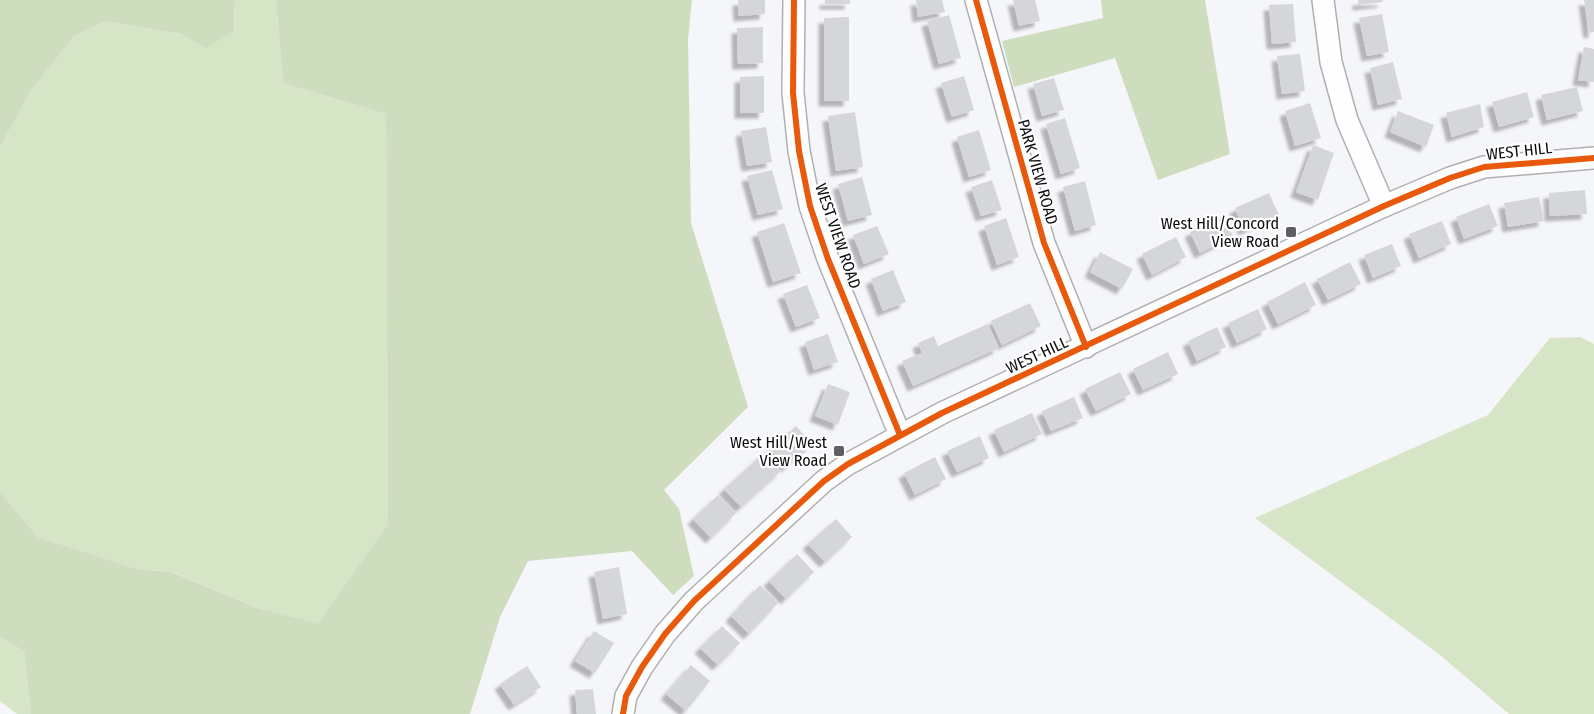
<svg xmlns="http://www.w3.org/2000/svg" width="1594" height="714" font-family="'Fira Sans Condensed',sans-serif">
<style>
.green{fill:#d5e5c6}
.forest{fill:#cdddbd}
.building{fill:#d5d6da;filter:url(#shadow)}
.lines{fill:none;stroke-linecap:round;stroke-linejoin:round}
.minor-casing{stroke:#afb0b3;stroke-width:24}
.minor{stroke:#fefefe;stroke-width:21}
.cycleway-casing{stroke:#fff;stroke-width:10}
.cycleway{stroke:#e8590c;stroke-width:6}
.poi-dot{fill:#5e5f62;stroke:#fff;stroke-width:2}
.labels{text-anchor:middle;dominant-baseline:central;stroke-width:4.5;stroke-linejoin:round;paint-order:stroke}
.street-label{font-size:16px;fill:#0c0d10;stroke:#fff}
.poi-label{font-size:16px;fill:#0c0d10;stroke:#fff;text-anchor:end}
</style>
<defs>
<filter id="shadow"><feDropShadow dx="-5.5" dy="5.5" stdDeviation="1.5" flood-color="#0004"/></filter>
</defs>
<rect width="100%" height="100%" fill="#f5f6fa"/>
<!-- green -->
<g class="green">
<path d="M235,0H276L283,83L386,114L388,524L318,625L257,608L173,572L137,569L38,537L0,492V147L30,92L74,36L106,21L181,34L206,47L234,31Z"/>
<path d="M1580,337L1594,344V714H1509L1440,655L1255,518L1488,415L1550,338Z"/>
<path d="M0,637L24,651L31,714H17L0,701Z"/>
</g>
<!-- forest -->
<g class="forest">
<path d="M0,0H235L234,31L206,48L181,34L106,21L74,36L30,92L0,147Z"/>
<path d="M276,0H692L688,39L691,223L748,407L664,490L679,509L694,576L673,595L632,551L528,561L500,617L470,714H31L24,651L0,637V492L38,537L137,569L172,572L257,608L318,624L388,524L386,114L283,83Z"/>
<path d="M1101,0H1205L1230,154L1158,180L1115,58L1014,87L1002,41L1103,18Z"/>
</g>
<!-- building -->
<g class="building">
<path d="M738,0H765V14L739,16Z"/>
<rect x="825" y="0" width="25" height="4"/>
<path d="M916,0H942L945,12L918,17Z"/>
<path d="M1013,0H1035L1040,21L1019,26Z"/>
<path d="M1358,0H1383V2L1358,5Z"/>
<path d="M1584,0H1594V32L1589,33Z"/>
<path d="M1293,4L1296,42L1272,44L1269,5Z"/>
<path d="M1382,14L1389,52L1367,56L1359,18Z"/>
<path d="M949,15L961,58L939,64L927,21Z"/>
<path d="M849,17V101H824V18Z"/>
<path d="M763,27V63L738,64L737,28Z"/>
<path d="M1584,47L1594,49V82L1578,80Z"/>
<path d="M1300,54L1305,91L1282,94L1277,56Z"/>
<path d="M1393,62L1402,99L1378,105L1370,68Z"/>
<path d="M764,76V113H740V77Z"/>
<path d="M964,76L974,110L952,117L941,83Z"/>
<path d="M1054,78L1064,110L1042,116L1033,84Z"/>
<path d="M1577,87L1583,111L1547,120L1541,95Z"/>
<path d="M1527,92L1534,117L1499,127L1492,102Z"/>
<path d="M1310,103L1321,138L1295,146L1285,111Z"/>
<path d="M1480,104L1484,127L1452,137L1446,113Z"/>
<path d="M1398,111L1434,125L1426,147L1390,132Z"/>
<path d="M855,112L863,167L836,171L828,116Z"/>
<path d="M1065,118L1080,168L1061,174L1046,124Z"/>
<path d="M766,127L772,162L747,166L741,131Z"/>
<path d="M979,130L991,170L969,177L957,137Z"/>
<path d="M1313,145L1334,153L1318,200L1296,192Z"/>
<path d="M772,170L783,209L758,215L747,176Z"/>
<path d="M862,177L872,215L848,221L838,184Z"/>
<path d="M992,180L1002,210L981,216L971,187Z"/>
<path d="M1085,181L1096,225L1075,231L1063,187Z"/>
<path d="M1585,190L1587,214L1550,216L1549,193Z"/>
<path d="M1269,193L1279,215L1244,230L1235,208Z"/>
<path d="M1539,197L1544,221L1508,227L1504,203Z"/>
<path d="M1489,204L1498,226L1464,239L1456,217Z"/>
<path d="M1223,216L1233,236L1200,253L1190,232Z"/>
<path d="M1006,218L1019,257L997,265L984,226Z"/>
<path d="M1442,221L1451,244L1419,258L1409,234Z"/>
<path d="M784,223L801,273L773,282L757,232Z"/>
<path d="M877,226L889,254L864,264L853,235Z"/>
<path d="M1176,237L1186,257L1152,275L1142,254Z"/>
<path d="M1392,244L1401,266L1373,278L1364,255Z"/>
<path d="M1100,252L1133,269L1122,289L1090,272Z"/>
<path d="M1350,262L1361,284L1328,300L1317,279Z"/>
<path d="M893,270L906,302L883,311L871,279Z"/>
<path d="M1305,282L1316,305L1278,324L1267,302Z"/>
<path d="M807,285L820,318L796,327L783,294Z"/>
<path d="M1030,303L1041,326L1002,345L991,321Z"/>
<path d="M1258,309L1267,329L1237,343L1228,323Z"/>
<path d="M988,324L999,348L913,386L902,361L922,353L918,343L934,336L938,346Z"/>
<path d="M1217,327L1226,347L1197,361L1188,341Z"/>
<path d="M828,334L838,362L814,370L805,342Z"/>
<path d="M1168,352L1178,374L1143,390L1133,369Z"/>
<path d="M1120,372L1131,394L1096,411L1085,389Z"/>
<path d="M828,384L850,392L838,425L815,416Z"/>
<path d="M1074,397L1083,418L1051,431L1042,411Z"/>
<path d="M1032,413L1042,434L1004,452L994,430Z"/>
<path d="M796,426L812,444L786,467L770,449Z"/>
<path d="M980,436L989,458L957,472L947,451Z"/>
<path d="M764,453L781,471L741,507L724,489Z"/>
<path d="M935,457L946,479L915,495L904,473Z"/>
<path d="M718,495L736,513L711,538L693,519Z"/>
<path d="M836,519L852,537L825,562L808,544Z"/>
<path d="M797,554L814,572L786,599L769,581Z"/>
<path d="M619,567L627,614L603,619L594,572Z"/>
<path d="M760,585L778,603L749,634L731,616Z"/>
<path d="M722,626L740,643L718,665L700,648Z"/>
<path d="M594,631L614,643L595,673L575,661Z"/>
<path d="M691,665L710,681L686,711L666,694Z"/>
<path d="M527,666L541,687L514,705L500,684Z"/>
<path d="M593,689L596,714H577L575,690Z"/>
</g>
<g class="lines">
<!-- minor casing -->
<g class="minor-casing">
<g id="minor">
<path d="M794,0L793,93L799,151L810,206L828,259L900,435"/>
<path d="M976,0L1044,243L1086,347"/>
<path d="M1323,0L1331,62L1347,120L1384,206"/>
<path d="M623,714L626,696L642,667L665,634L694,601L824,481L848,464L942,413L1384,206L1450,178L1484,167L1594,158"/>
</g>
</g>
<!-- minor -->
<use href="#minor" class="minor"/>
<!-- cycleway casing -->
<g class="cycleway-casing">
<g id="cycleway">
<path d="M794,0L793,93L799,151L810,206L828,259L900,435"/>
<path d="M976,0L1044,243L1086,347"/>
<path d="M623,714L626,696L642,667L665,634L694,601L824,481L848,464L942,413L1384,206L1450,178L1484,167L1594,158"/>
</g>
</g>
<!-- cycleway -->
<use href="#cycleway" class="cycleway"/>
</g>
<!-- markers -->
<g class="poi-dot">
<rect x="1285" y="226" width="12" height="12" rx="3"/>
<rect x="833" y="445" width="12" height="12" rx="3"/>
</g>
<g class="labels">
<!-- street labels -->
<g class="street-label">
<text transform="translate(1519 151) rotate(-6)">WEST HILL</text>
<text transform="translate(1038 172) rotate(74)">PARK VIEW ROAD</text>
<text transform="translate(838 236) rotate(71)">WEST VIEW ROAD</text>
<text transform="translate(1037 355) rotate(-25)">WEST HILL</text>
</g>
<!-- poi labels -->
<g class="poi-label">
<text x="1279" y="223">West Hill/Concord<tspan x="1279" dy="18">View Road</tspan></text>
<text x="827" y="442">West Hill/West<tspan x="827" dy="18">View Road</tspan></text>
</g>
</g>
</svg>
